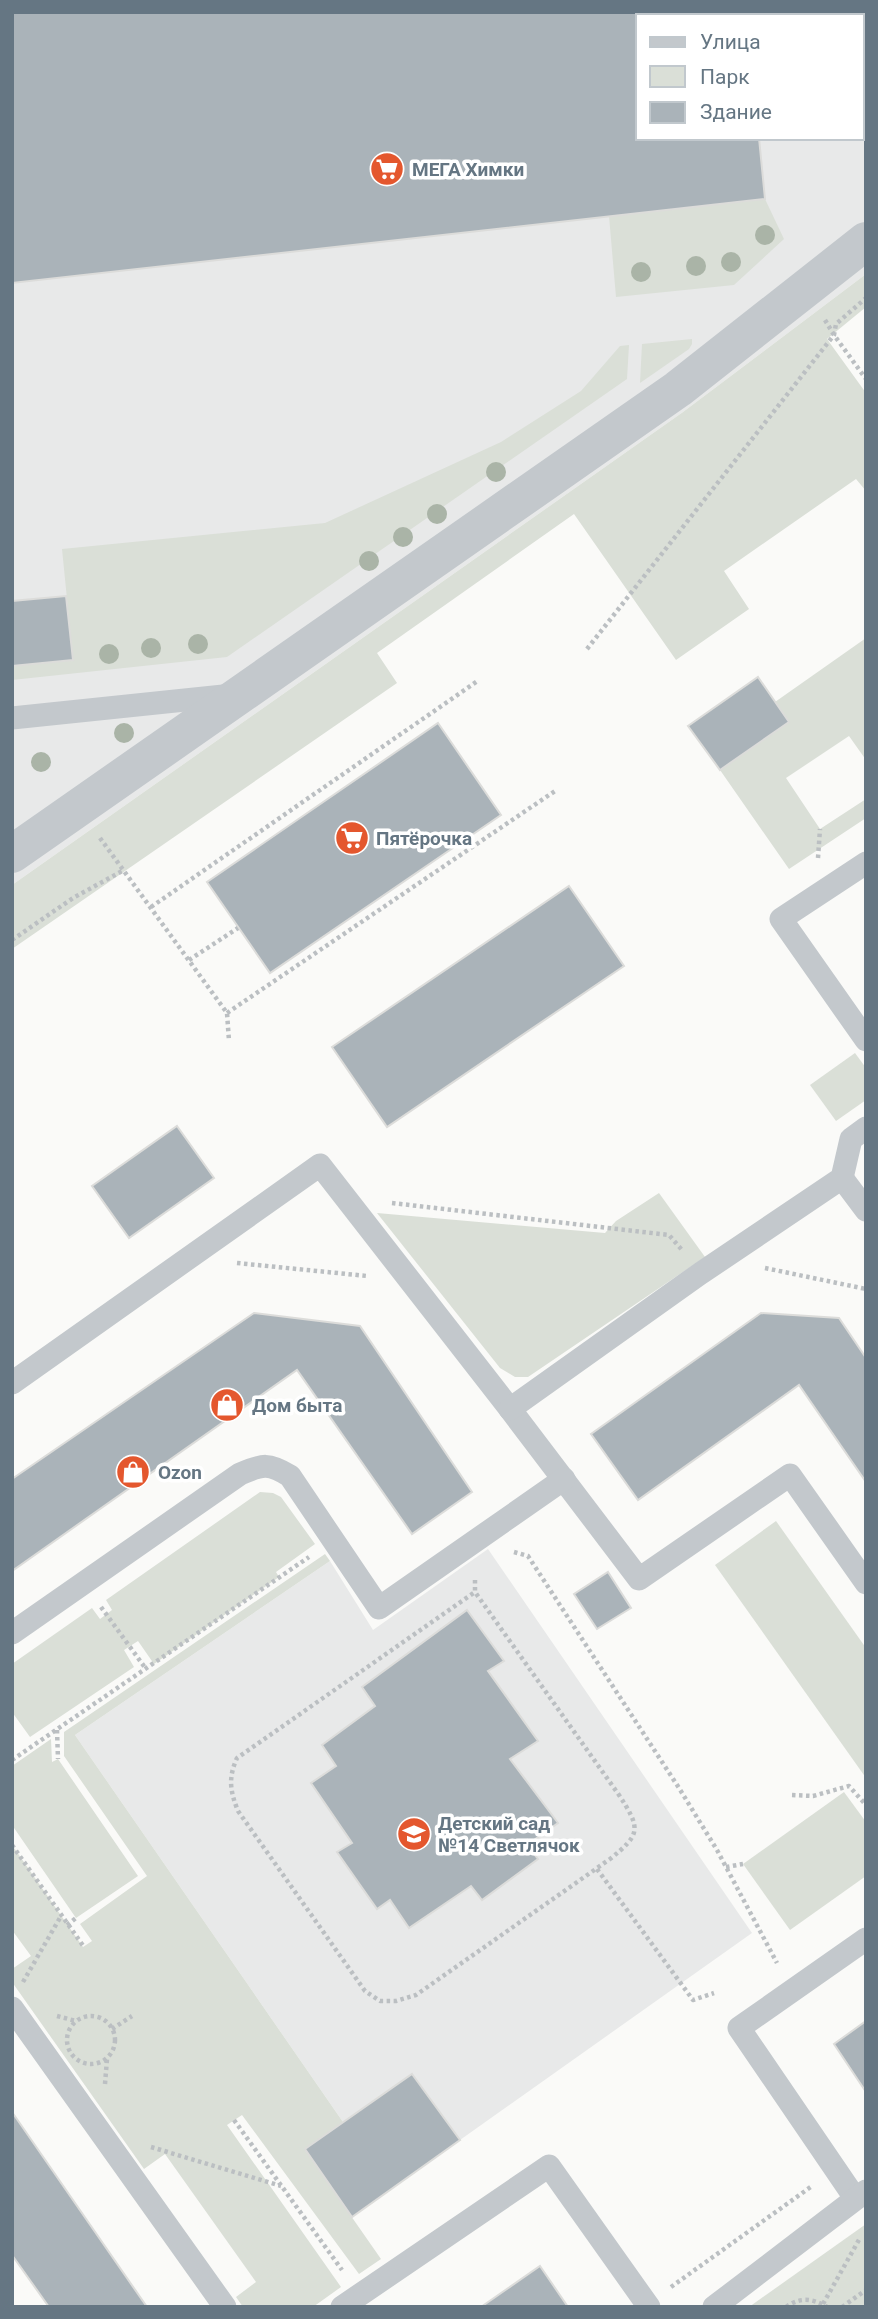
<svg xmlns="http://www.w3.org/2000/svg" width="878" height="2319" font-family="Roboto,sans-serif">
<style>
.built{fill:#e8e9e9;fill-rule:evenodd}
.green{fill:#dadfd7}
.building{fill:#aab3b9;stroke:#dcdcda;stroke-width:2}
.lines{fill:none;stroke-linecap:round;stroke-linejoin:round}
.path{stroke:#bbbfc2;stroke-width:4.5;stroke-dasharray:3.5 3.5;stroke-linecap:butt}
.lane{stroke:#c3c8cc;stroke-width:23}
.street{stroke:#c3c8cc;stroke-width:38}
.tree{fill:#aab4a7}
.labels{text-anchor:middle;dominant-baseline:central;stroke-width:7;stroke-linejoin:round;paint-order:stroke}
.poi-label{font-size:19px;font-weight:bold;fill:#657683;stroke:#fff;text-anchor:start}
</style>
<rect width="100%" height="100%" fill="#fafaf8"/>
<!-- built -->
<g class="built">
<path d="M12,12H866V274L683,412L12,885ZM638,16H862V138H638Z"/>
<path d="M488,1549L752,1933L460,2140L412,2074L343,2122L75,1735L330,1561L373,1630Z"/>
</g>
<!-- green -->
<g class="green">
<path d="M765,199L784,239L734,285L616,297L609,216Z"/>
<path d="M866,274V307L827,339L866,393V491L856,479L724,571L749,609L676,660L574,514L377,653L397,683L12,949V885L683,412Z"/>
<path d="M692,339V344L689,349L640,383L642,344Z"/>
<path d="M629,345L627,379L227,657L12,680V666L73,659L62,549L325,523L501,442L581,391L620,346Z"/>
<path d="M866,638V760L849,736L786,778L820,829L866,799V818L789,869L720,770L789,722L775,702Z"/>
<path d="M855,1053L866,1068V1100L836,1121L810,1085Z"/>
<path d="M659,1193L705,1257L528,1377H515L500,1368L377,1213L605,1233L616,1221Z"/>
<path d="M260,1492L273,1493L281,1497L315,1544L276,1572L279,1577L154,1664L138,1641L124,1650L134,1667L30,1737L12,1712V1664L92,1608L100,1619L112,1610L106,1600Z"/>
<path d="M776,1521L866,1648V1778L715,1565Z"/>
<path d="M325,1554L330,1561L75,1735L343,2122L305,2150L381,2259L359,2274L242,2115L227,2125L341,2287L313,2307H243L236,2297L256,2282L165,2154L144,2169L12,1982V1969L31,1956L12,1930V1845L83,1947L92,1941L80,1924L147,1876L64,1756V1732Z"/>
<path d="M51,1739L52,1762L58,1759L138,1876L76,1918L12,1825V1766Z"/>
<path d="M844,1792L866,1822V1876L790,1930L743,1864Z"/>
<path d="M866,2224V2307H749Z"/>
</g>
<!-- building -->
<g class="building">
<path d="M12,12H745V16H638V138H759L765,199L12,283Z"/>
<path d="M66,596L73,660L12,666V601Z"/>
<path d="M758,677L789,722L720,770L688,726Z"/>
<path d="M438,723L501,815L270,973L207,882Z"/>
<path d="M569,886L624,966L387,1127L332,1047Z"/>
<path d="M177,1126L214,1178L129,1238L92,1186Z"/>
<path d="M254,1313L360,1326L472,1492L412,1534L297,1370L12,1571V1479Z"/>
<path d="M761,1313L839,1318L866,1358V1482L799,1385L638,1500L591,1434Z"/>
<path d="M608,1572L631,1608L597,1629L574,1594Z"/>
<path d="M467,1610L504,1661L488,1671L538,1741L510,1759L558,1823L527,1845L538,1859L482,1900L471,1886L409,1928L390,1900L377,1909L337,1852L352,1843L311,1783L336,1766L322,1745L375,1706L362,1687Z"/>
<path d="M866,2021V2092L834,2044Z"/>
<path d="M412,2074L460,2140L352,2217L305,2149Z"/>
<path d="M12,2112L147,2307H49L12,2255Z"/>
<path d="M540,2266L568,2307H481Z"/>
</g>
<g class="lines">
<!-- path -->
<g class="path">
<path d="M825,320L834,335L866,379"/>
<path d="M587,649L834,335L836,324L866,298"/>
<path d="M100,838L227,1013L229,1041"/>
<path d="M818,858L820,829"/>
<path d="M151,907L479,680"/>
<path d="M12,940L73,898L124,870"/>
<path d="M189,960L238,928"/>
<path d="M227,1013L555,791"/>
<path d="M392,1203L669,1235L682,1250"/>
<path d="M237,1263L367,1276"/>
<path d="M765,1268L866,1289"/>
<path d="M514,1552L528,1556L679,1788L717,1850L777,1963"/>
<path d="M475,1580V1592L237,1758C228,1778 230,1791 238,1811L365,1991L380,2001H396L416,1995L610,1859C641,1834 641,1829 619,1795L475,1592"/>
<path d="M101,1607L146,1669"/>
<path d="M57,1730L58,1759"/>
<path d="M12,1760L309,1557"/>
<path d="M792,1795L813,1796L849,1786L866,1805"/>
<path d="M12,1845L84,1947"/>
<path d="M726,1867L743,1864"/>
<path d="M597,1869L693,2000L714,1993"/>
<path d="M67,1925L76,1918"/>
<path d="M23,1982L61,1916"/>
<path d="M57,2016L76,2021"/>
<circle cx="91" cy="2040" r="24"/>
<path d="M112,2029L132,2016"/>
<path d="M105,2084L107,2059"/>
<path d="M234,2120L342,2270"/>
<path d="M151,2147L281,2186"/>
<path d="M671,2287L812,2186"/>
<path d="M823,2304L860,2238"/>
<path d="M786,2307C800,2297 812,2298 827,2307"/>
<path d="M842,2307L866,2290"/>
</g>
<!-- lane -->
<g class="lane">
<path d="M12,718L233,695"/>
<path d="M866,863L781,919L866,1040"/>
<path d="M842,1178L866,1210"/>
<path d="M12,1383L320,1165L510,1409L639,1579L790,1475L866,1583"/>
<path d="M510,1409L701,1273L842,1178L851,1139L866,1128"/>
<path d="M12,1633L240,1474C263,1464 269,1463 290,1476L379,1608L564,1479"/>
<path d="M12,2008L225,2307"/>
<path d="M855,2198L739,2028L866,1939"/>
<path d="M342,2307L549,2166L649,2307"/>
<path d="M714,2307L866,2191"/>
</g>
<!-- street -->
<path class="street" d="M12,854L678,389L866,241"/>
</g>
<!-- trees -->
<g class="tree">
<circle cx="765" cy="235" r="10"/>
<circle cx="731" cy="262" r="10"/>
<circle cx="696" cy="266" r="10"/>
<circle cx="641" cy="272" r="10"/>
<circle cx="496" cy="472" r="10"/>
<circle cx="437" cy="514" r="10"/>
<circle cx="403" cy="537" r="10"/>
<circle cx="369" cy="561" r="10"/>
<circle cx="198" cy="644" r="10"/>
<circle cx="151" cy="648" r="10"/>
<circle cx="109" cy="654" r="10"/>
<circle cx="124" cy="733" r="10"/>
<circle cx="41" cy="762" r="10"/>
</g>
<!-- icons -->
<defs>
<g id="supermarket-disc" transform="scale(1.75)"><circle r="9.5" fill="#e4572e" stroke="#fff"/><path d="M-6-5.5h2.5l.6 2H6L4.5 2H-2.5L-4.4-4H-6ZM-1.5 3.2a1.3 1.3 0 1 0 .1 0ZM3 3.2a1.3 1.3 0 1 0 .1 0Z" fill="#fff"/></g>
<g id="shop-disc" transform="scale(1.75)"><circle r="9.5" fill="#e4572e" stroke="#fff"/><path d="M-5-2.5h2.3a2.7 3.5 0 0 1 5.4 0H5L5.5 6h-11ZM-1.5-2.5h3a1.5 2.3 0 0 0-3 0Z" fill="#fff"/></g>
<g id="school-disc" transform="scale(1.75)"><circle r="9.5" fill="#e4572e" stroke="#fff"/><path d="M0-5L7-2L0 1L-7-2ZM-4 1L0 2.5L4 1V4Q0 6-4 4Z" fill="#fff"/></g>
</defs>
<g fill-rule="evenodd">
<use href="#supermarket-disc" x="387" y="169"/>
<use href="#supermarket-disc" x="352" y="838"/>
<use href="#shop-disc" x="227" y="1405"/>
<use href="#shop-disc" x="133" y="1472"/>
<use href="#school-disc" x="414" y="1834"/>
</g>
<g class="labels">
<!-- poi labels -->
<g class="poi-label">
<text x="412" y="169">МЕГА Химки</text>
<text x="376" y="838">Пятёрочка</text>
<text x="252" y="1405">Дом быта</text>
<text x="158" y="1472">Ozon</text>
<text x="438" y="1823">Детский сад<tspan x="438" dy="22">№14 Светлячок</tspan></text>
</g>
</g>
<!-- border -->
<rect width="878" height="2319" fill="none" stroke="#657683" stroke-width="28"/>
<!-- legend -->
<rect x="636" y="14" width="228" height="126" fill="#ffffff" stroke="#c1c8cd" stroke-width="2"/>
<rect x="650" y="37" width="35" height="10" fill="#c3c8cc" stroke="#c1c8cd" stroke-width="2"/>
<text x="700" y="49" font-size="21" fill="#657683">Улица</text>
<rect x="650" y="66" width="35" height="21" fill="#dadfd7" stroke="#c1c8cd" stroke-width="2"/>
<text x="700" y="84" font-size="21" fill="#657683">Парк</text>
<rect x="650" y="102" width="35" height="21" fill="#aab3b9" stroke="#c1c8cd" stroke-width="2"/>
<text x="700" y="119" font-size="21" fill="#657683">Здание</text>
</svg>
